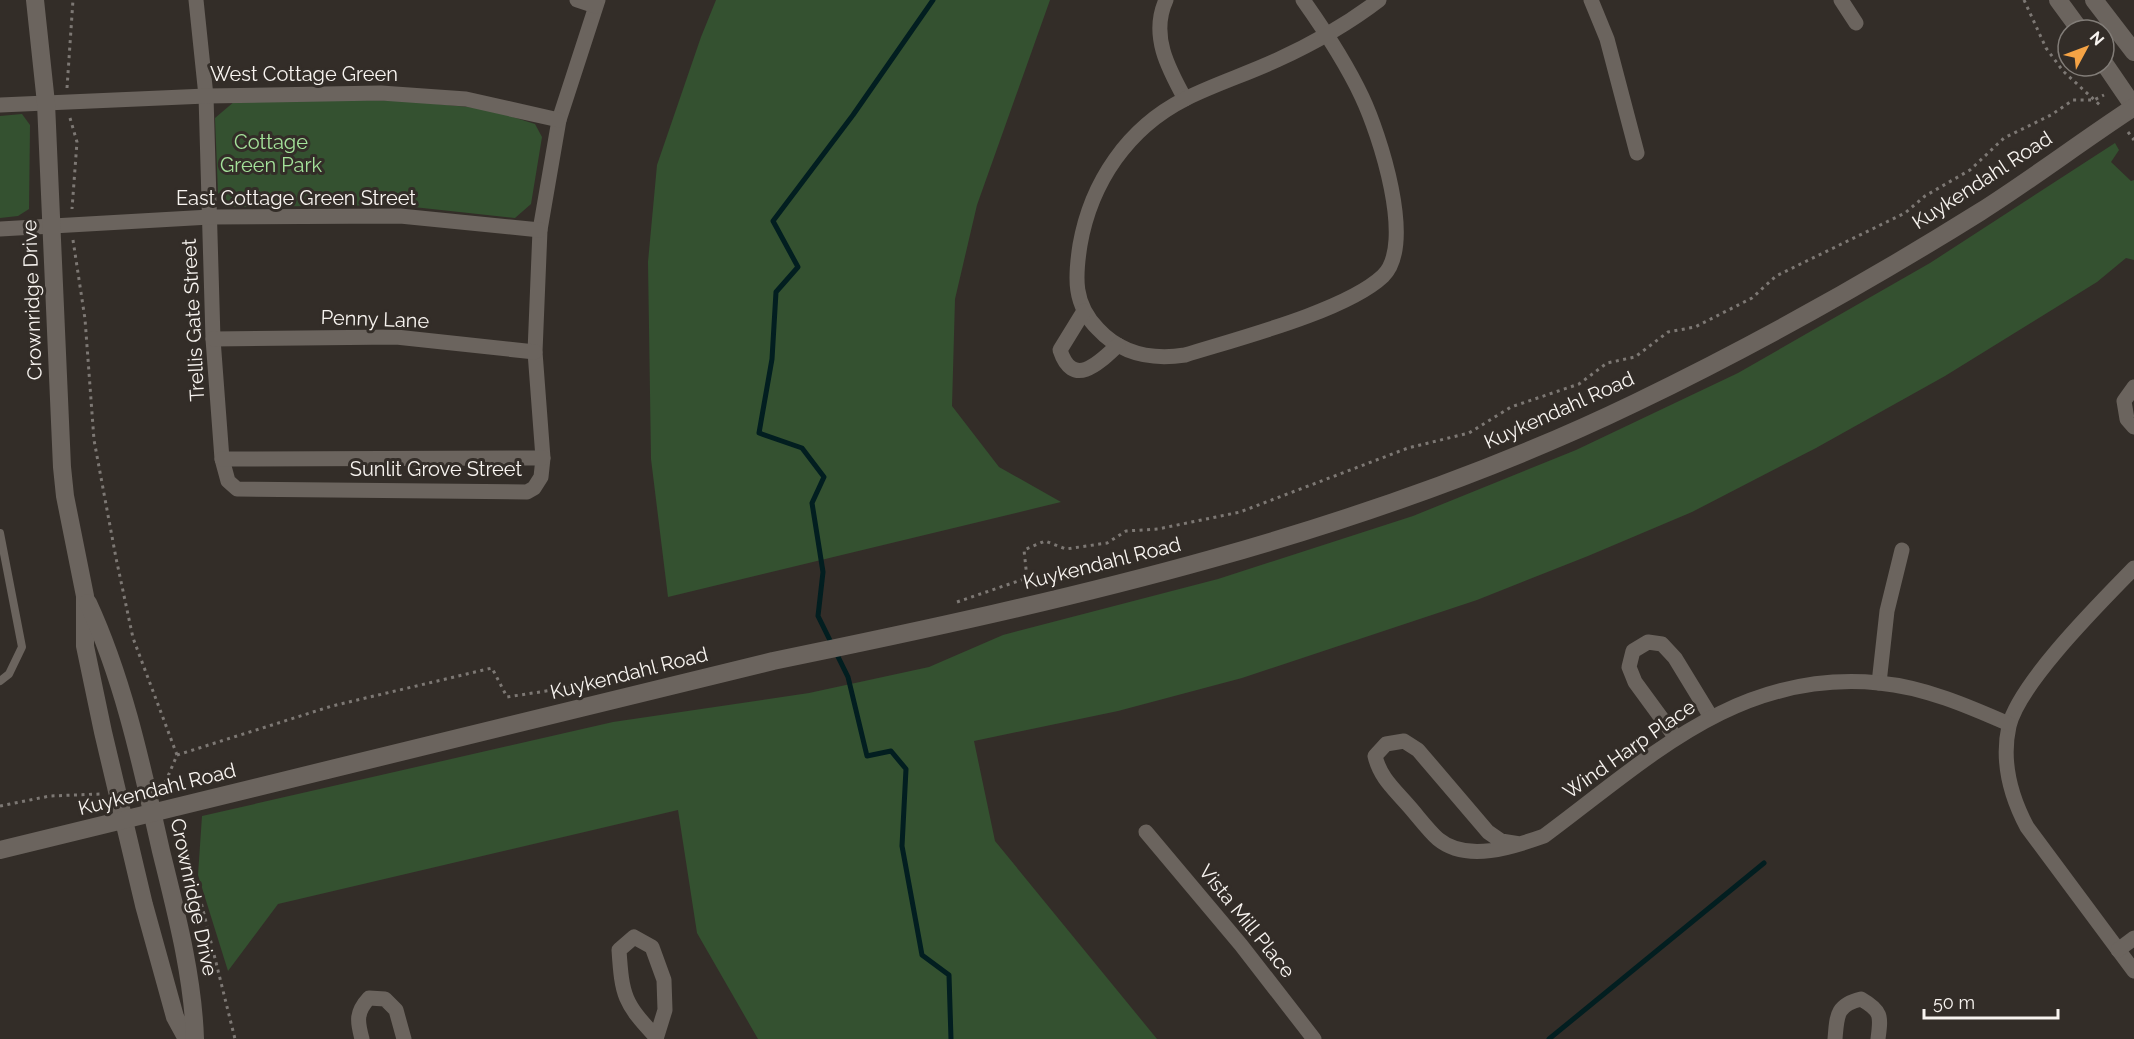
<svg xmlns="http://www.w3.org/2000/svg" width="2134" height="1039" font-family="Raleway,sans-serif">
<style>
.green{fill:#345130}
.lines{fill:none;stroke-linecap:round;stroke-linejoin:round}
.stream{stroke:#021e20;stroke-width:5}
.path{stroke:#7d7874;stroke-width:3;stroke-dasharray:3 4.5;stroke-linecap:butt}
.lane{stroke:#6b645e;stroke-width:8}
.street{stroke:#6b645e;stroke-width:15}
.secondary{stroke:#6b645e;stroke-width:18}
.labels{text-anchor:middle;dominant-baseline:central;stroke-width:6;stroke-linejoin:round;paint-order:stroke}
.street-label{font-size:20px;fill:#f8f4f0;stroke:#332d28}
.park-label{font-size:20px;fill:#a4e29a;stroke:#332d28}
</style>
<rect width="100%" height="100%" fill="#332d28"/>
<!-- green -->
<g class="green">
<path d="M716,0H1050L977,205L955,299L952,406L999,467L1061,502L668,597L651,459L648,262L657,165L701,37Z"/>
<path d="M354,100L407,101L488,109L535,124L542,137L531,204L515,218L395,205L235,207L218,193L215,118L235,101Z"/>
<path d="M22,114L30,125L29,209L18,216L0,218V116Z"/>
<path d="M2115,143L2119,150L2111,162L2131,181L2134,180V260L2126,258L2097,282L1945,376L1816,448L1692,512L1588,556L1477,600L1242,678L1118,711L974,741L995,841L1157,1039H758L697,933L678,810L278,904L228,971L198,875L202,816L613,722L809,693L929,667L1003,635L1218,579L1413,516L1576,450L1738,373L1930,263Z"/>
</g>
<g class="lines">
<!-- stream -->
<g class="stream">
<path d="M933,0L853,115L773,221L798,267L776,292L772,359L759,433L802,448L824,477L812,503L823,572L818,616L848,677L867,756L891,751L906,769L902,846L922,955L949,975L951,1039"/>
<path d="M1549,1039L1764,863"/>
</g>
<!-- path -->
<g class="path">
<path d="M2024,0L2046,48L2063,71L2102,107"/>
<path d="M67,88L73,0"/>
<path d="M70,118L77,142L72,209"/>
<path d="M2128,132L2134,140"/>
<path d="M73,240L85,319L94,440L116,558L133,638L177,755L166,781L167,791"/>
<path d="M957,602L1027,578L1024,550L1045,541L1066,549L1107,543L1126,531L1158,529L1240,512L1408,448L1469,433L1511,407L1579,384L1607,363L1635,357L1668,332L1695,327L1752,298L1776,276L1905,213L1925,196L1970,170L2004,138L2051,115L2073,100H2094L2104,95"/>
<path d="M177,755L332,706L492,668L507,697L566,688L684,663"/>
<path d="M0,806L50,796L100,794"/>
<path d="M187,878L201,902L235,1039"/>
</g>
<!-- lane -->
<path class="lane" d="M0,533L22,647L9,674L0,681"/>
<!-- street -->
<g class="street">
<path d="M196,0L206,96L213,339L222,459L228,481L237,489L527,492L534,488L541,477L543,458L535,352L540,230L559,120L598,0"/>
<path d="M577,0L595,6"/>
<path d="M1166,0C1150,35 1168,68 1185,99"/>
<path d="M1303,0C1325,31 1346,63 1362,97C1379,133 1416,244 1383,276C1346,311 1236,339 1185,355C1152,360 1121,354 1098,329C1073,304 1075,277 1080,245C1091,182 1128,128 1185,99C1215,84 1247,74 1277,60C1312,44 1349,23 1379,0"/>
<path d="M1591,0L1607,39L1637,153"/>
<path d="M1841,0L1856,23"/>
<path d="M0,105L206,96L381,93L466,99L559,120"/>
<path d="M0,229L210,217L400,216L540,230"/>
<path d="M1084,311L1060,350C1073,390 1100,362 1118,345"/>
<path d="M213,339L396,337L535,352"/>
<path d="M2134,387L2124,401L2127,419L2134,427"/>
<path d="M222,459L543,458"/>
<path d="M2134,568C2102,601 2019,683 2009,726C2001,762 2010,795 2027,827L2134,971"/>
<path d="M1879,683L1887,611L1902,550"/>
<path d="M1676,738L1635,682L1629,667L1633,651L1648,642L1662,644L1675,658L1711,717"/>
<path d="M1146,832L1241,945L1314,1039"/>
<path d="M1520,844L1501,841L1488,832L1418,750L1404,741L1386,744L1375,756C1380,777 1393,788 1407,804C1417,815 1427,829 1438,839C1467,863 1513,847 1544,836C1648,759 1738,669 1879,683C1924,687 1968,706 2009,724"/>
<path d="M2118,950L2134,938"/>
<path d="M656,1037C624,1003 622,996 619,950L634,937L652,947L664,980L665,1010L656,1039"/>
<path d="M362,1039C357,1021 356,1012 369,998L385,999L396,1010L404,1039"/>
<path d="M1835,1039C1837,1016 1836,1005 1861,999C1882,1011 1881,1016 1878,1039"/>
</g>
<!-- secondary -->
<g class="secondary">
<path d="M35,0L46,103L62,467L65,496L85,596V646L103,732L144,905L175,1017L187,1039"/>
<path d="M2058,0L2080,30"/>
<path d="M2094,0L2134,52"/>
<path d="M2104,63L2134,107"/>
<path d="M88,603C124,681 142,767 161,851C176,912 193,976 195,1039"/>
<path d="M0,850L773,661C1066,601 1364,534 1635,403C1753,346 1868,282 1980,212C2032,179 2082,141 2134,107"/>
</g>
</g>
<g class="labels">
<!-- street labels -->
<g class="street-label">
<text x="304" y="74">West Cottage Green</text>
<text transform="translate(1982 180) rotate(-33)">Kuykendahl Road</text>
<text x="296" y="198">East Cottage Green Street</text>
<text transform="translate(32 300) rotate(-92)">Crownridge Drive</text>
<text transform="translate(375 319) rotate(2)">Penny Lane</text>
<text transform="translate(193 320) rotate(-93)">Trellis Gate Street</text>
<text transform="translate(1559 410) rotate(-24)">Kuykendahl Road</text>
<text x="436" y="469">Sunlit Grove Street</text>
<text transform="translate(1102 563) rotate(-14)">Kuykendahl Road</text>
<text transform="translate(629 673) rotate(-14)">Kuykendahl Road</text>
<text transform="translate(1629 749) rotate(-35)">Wind Harp Place</text>
<text transform="translate(157 789) rotate(-14)">Kuykendahl Road</text>
<text transform="translate(194 897) rotate(78)">Crownridge Drive</text>
<text transform="translate(1247 921) rotate(51)">Vista Mill Place</text>
</g>
<!-- park labels -->
<g class="park-label">
<text x="271" y="142">Cottage<tspan x="271" dy="23">Green Park</tspan></text>
</g>
</g>
<!-- north arrow -->
<g transform="translate(2086 48) rotate(49)"><circle r="28" fill="#332d28" stroke="#827d78" stroke-width="1.5"/>
<path d="M0-4.5L10 22L0 15L-10 22Z" fill="#f5a345"/>
<text y="-9" font-size="16" font-weight="bold" text-anchor="middle" fill="#f8f4f0">N</text>
</g>
<!-- scale -->
<path d="M1924 1009v9h134v-9" fill="none" stroke="#f8f4f0" stroke-width="3"/>
<text x="1933" y="1009" font-size="18" fill="#f8f4f0" stroke="#332d28" stroke-width="4.5" paint-order="stroke">50 m</text>
</svg>
